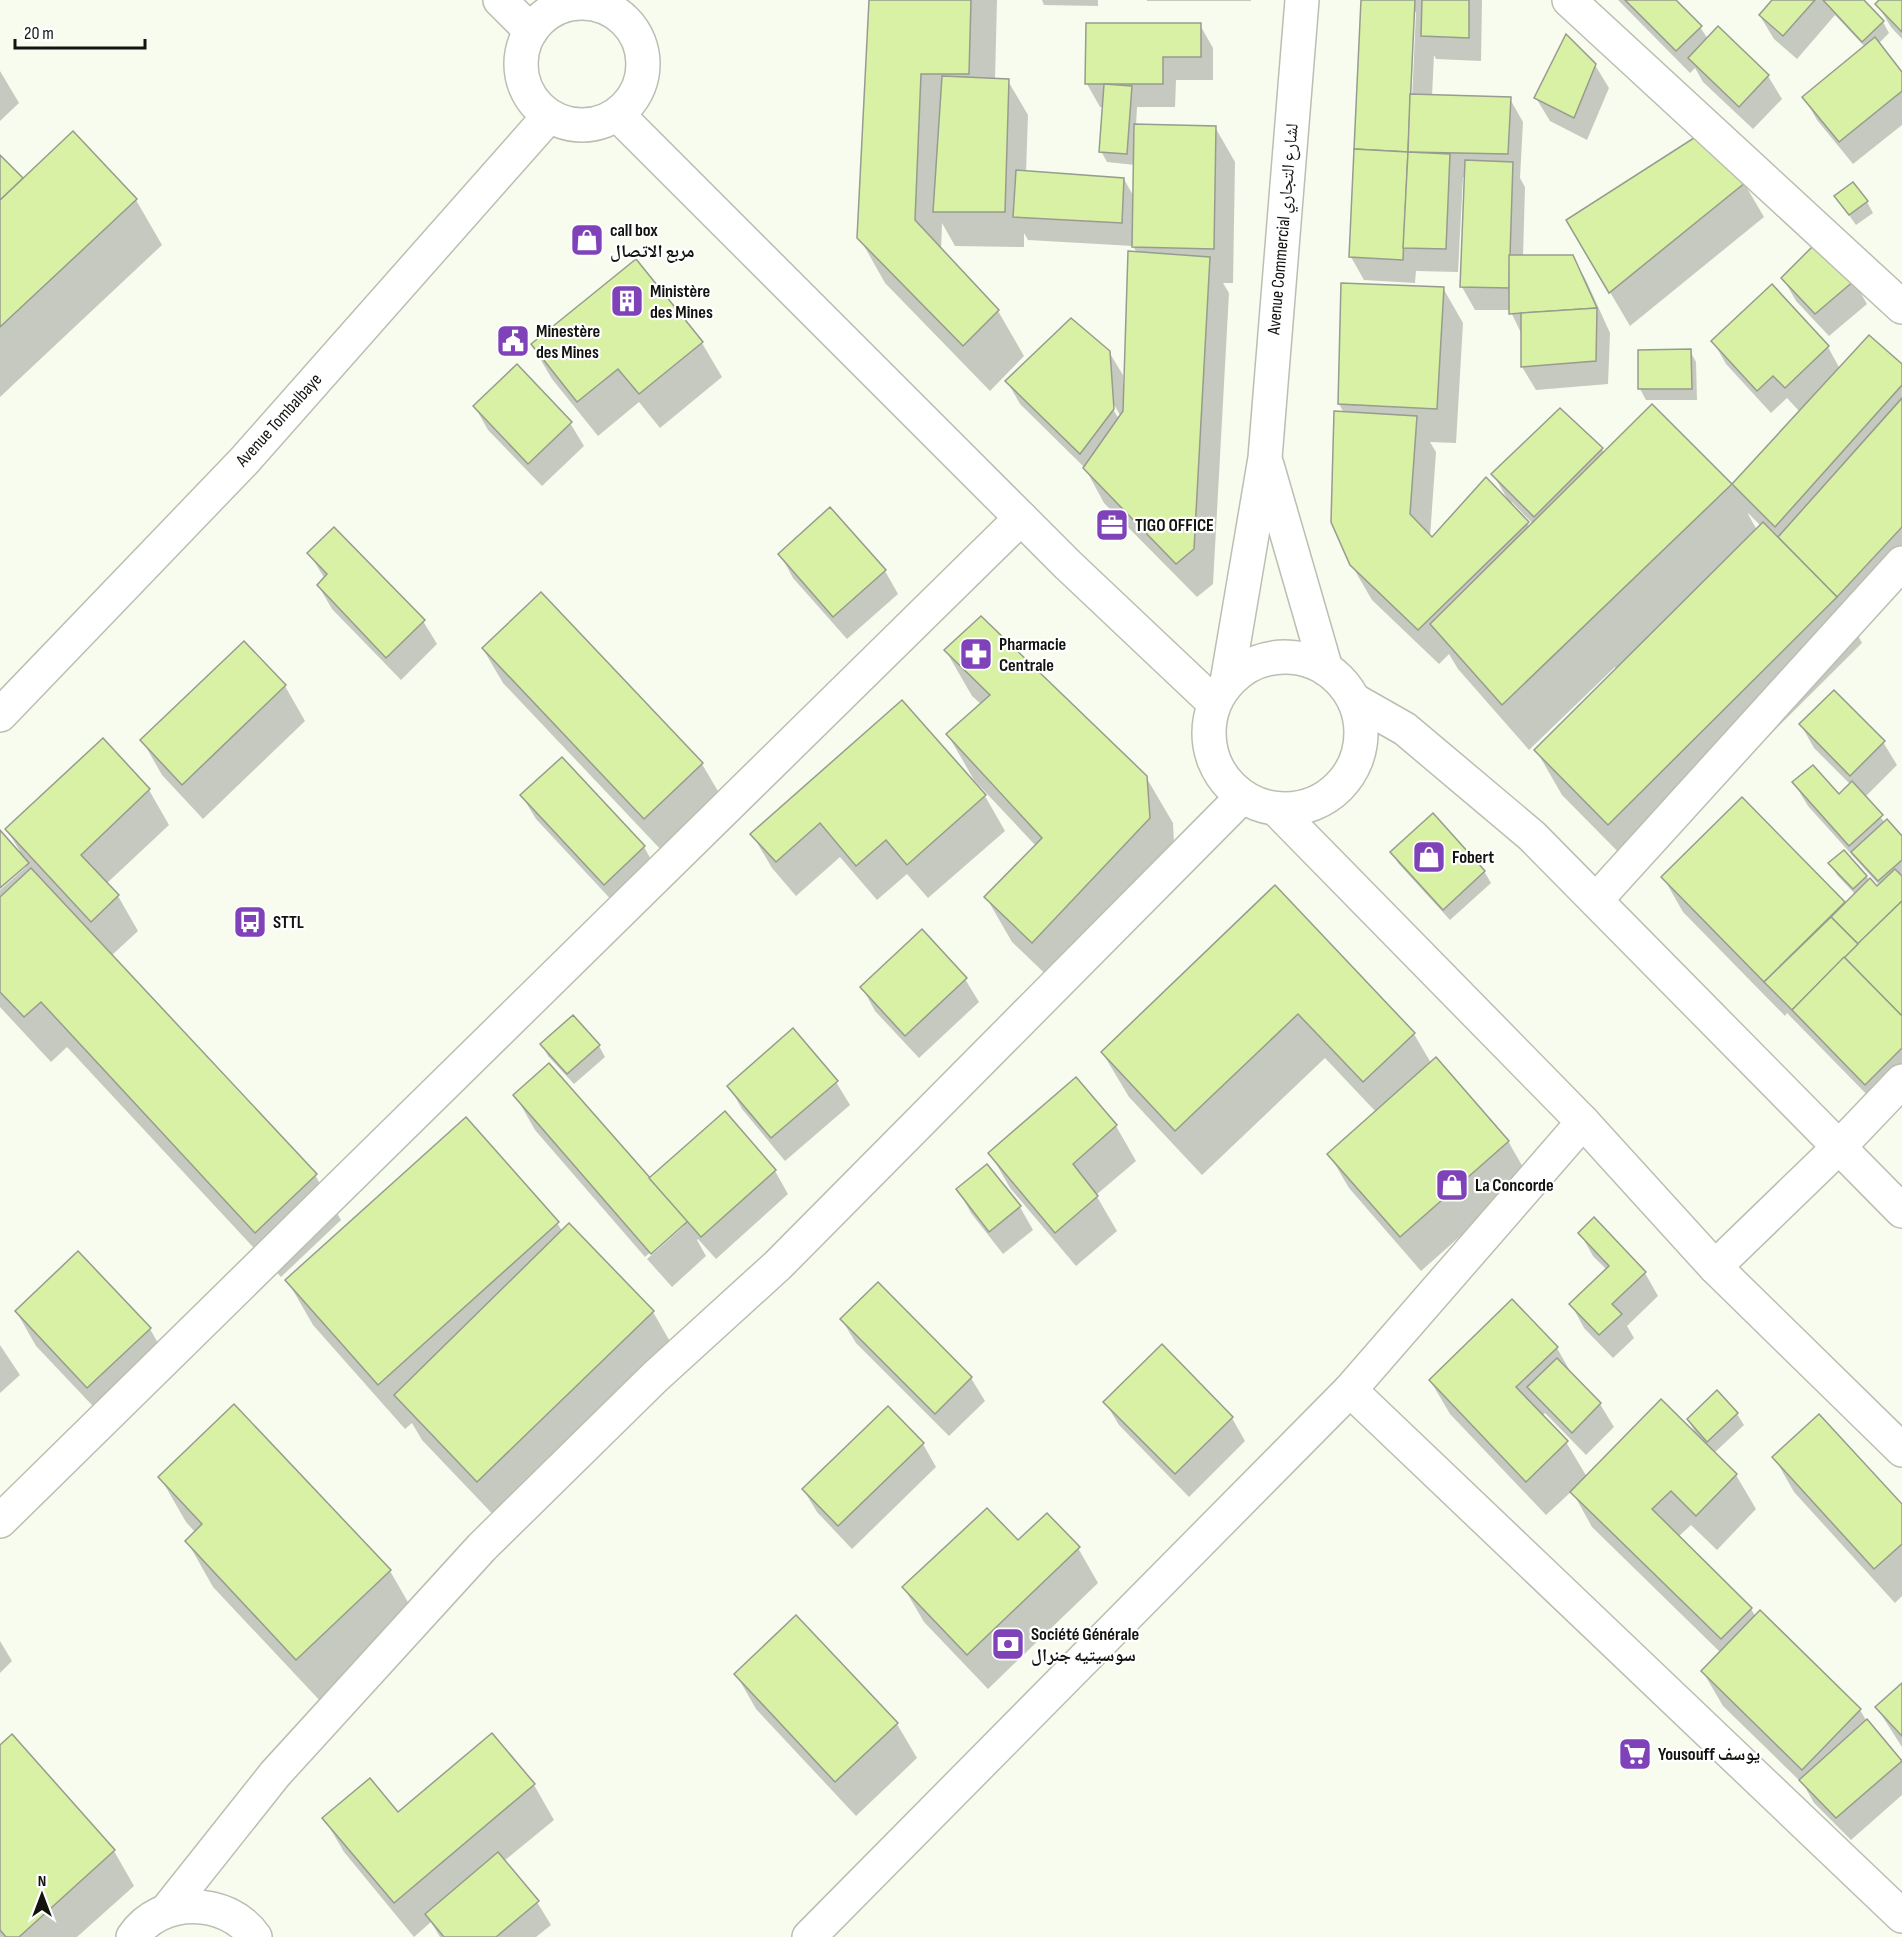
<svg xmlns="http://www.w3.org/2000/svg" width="1902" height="1937" font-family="'Sofia Sans Condensed','Noto Naskh Arabic',sans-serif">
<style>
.shadow{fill:#0003;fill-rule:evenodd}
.building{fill:#d8f1a4;stroke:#979c8f;stroke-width:1.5}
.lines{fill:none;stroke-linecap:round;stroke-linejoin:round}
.minor-casing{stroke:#babfb2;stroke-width:36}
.tertiary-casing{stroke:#babfb2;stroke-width:36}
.secondary-casing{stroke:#babfb2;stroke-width:36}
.minor{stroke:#fff;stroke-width:33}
.tertiary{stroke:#fff;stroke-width:33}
.secondary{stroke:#fff;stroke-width:33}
.labels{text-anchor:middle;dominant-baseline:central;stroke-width:4.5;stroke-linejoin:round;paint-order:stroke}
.street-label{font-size:18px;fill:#131410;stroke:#fff}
.poi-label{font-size:18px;font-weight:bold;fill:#131410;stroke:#fff;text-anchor:start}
</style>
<rect width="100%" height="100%" fill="#f7fcef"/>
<!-- shadow -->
<g class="shadow">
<path d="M871,0H997L995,80L1008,81L1028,115L1026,173L1124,179L1134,197L1135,165L1107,162L1101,151L1104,107H1100L1087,84L1200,25L1213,48V80H1176L1175,107H1137L1136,126L1215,127L1235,162L1233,283H1223L1229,293L1213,584L1197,597L1104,503L1085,468L1020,404L1007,381L1109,352L1123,375V383H1125L1137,253L1133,246L1028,240L1024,233V247L955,246L942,223L941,250L998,311L1024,356L990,391L885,283L859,237ZM1112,401L1121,417L1119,419L1109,403Z"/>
<path d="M1042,0H1098V6L1044,5Z"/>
<rect x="1147" y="0" width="104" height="1"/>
<path d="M1363,0H1482L1481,61L1436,59L1434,55L1432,96L1510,99L1523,122L1520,178L1525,187L1523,257H1572L1586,280L1610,333L1608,384L1536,390L1522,367V335L1510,310H1475L1462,287L1466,177H1463L1458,272L1416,271L1415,283L1364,280L1351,257ZM1413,12H1416L1412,101H1409Z"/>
<path d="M1618,0H1674L1700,27L1708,39L1768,76L1782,99L1753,129L1703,82L1695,68L1690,73Z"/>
<path d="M1774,0H1862L1883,22L1889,33L1878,44L1902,74V125L1853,164L1817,120L1804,97L1865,47L1835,15L1797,59L1774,39L1760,16Z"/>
<path d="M1881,0H1902V39L1891,27L1877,4Z"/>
<path d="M1595,65L1609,88L1587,140L1550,121L1536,98Z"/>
<path d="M0,71L19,103L0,121Z"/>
<path d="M0,157L23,180L136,200L162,245L0,397Z"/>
<path d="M1744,183L1764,217L1630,326L1588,255Z"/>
<path d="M1836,197L1867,202L1873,213L1856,225Z"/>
<path d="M1783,278L1854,281L1867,304L1829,336L1796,301Z"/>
<path d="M1771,286L1828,347L1840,369L1902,366V583L1856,632L1862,643L1635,869L1562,795L1536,750L1617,669L1615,667L1529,750L1458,669L1449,654L1439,664L1372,600L1351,564L1344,413L1339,404L1443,288L1463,323L1456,443L1430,442L1436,452L1430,537L1432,539L1509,502L1493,474L1602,449L1604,453L1652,406L1732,486L1800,412L1787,398L1771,413L1726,364L1713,341ZM1512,502L1533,524L1530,527L1510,504ZM1748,513L1761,526L1757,530L1748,514Z"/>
<path d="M702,343L722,377L660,428L639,402L598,436L552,379L532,345Z"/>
<path d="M1690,351L1696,362L1697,400H1646L1640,389Z"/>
<path d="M475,407L570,423L584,446L542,486L488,430Z"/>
<path d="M309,553L423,621L437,644L401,680L332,609L318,585L325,579Z"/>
<path d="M780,554L885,571L898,594L847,639L793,578Z"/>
<path d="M244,643L285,686L305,721L203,819L162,775L142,740Z"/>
<path d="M483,649L702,764L722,798L664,853L503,683Z"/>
<path d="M946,651L1146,777L1173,823L1175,864L1059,987L1012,942L986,897L1036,846L974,780L948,735L982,705L972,696Z"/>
<path d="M902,702L985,796L1005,831L928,898L907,874L877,900L840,857L796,896L772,868L752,834Z"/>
<path d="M1801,725L1883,742L1897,765L1865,797L1885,823L1902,839V1084L1879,1107L1787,1013L1785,1016L1683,912L1663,877L1742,799L1845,904L1855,894L1837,875L1830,864L1866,876L1877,889L1880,886L1808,806L1794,783L1838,796L1851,785L1814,748Z"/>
<path d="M102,740L149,790L169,825L106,884L118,896L138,931L111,956L315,1175L341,1220L281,1277L67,1047L51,1062L0,1007V890L26,867V863L0,886V832L19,854L21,853L7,830Z"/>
<path d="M522,796L644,847L657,870L618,907L536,819Z"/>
<path d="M1392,852L1484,871L1491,883L1450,920L1398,863Z"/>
<path d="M1275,887L1414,1034L1431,1063L1508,1141L1528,1176L1421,1271L1349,1188L1329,1154L1376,1112L1325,1058L1202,1175L1129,1097L1102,1052Z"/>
<path d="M965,979L979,1002L919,1058L875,1011L862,987Z"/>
<path d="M542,1045L599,1046L605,1057L574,1084L548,1056Z"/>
<path d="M1076,1079L1116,1126L1136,1161L1096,1195L1117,1231L1076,1266L1010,1188L990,1153Z"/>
<path d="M836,1082L850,1105L785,1161L742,1109L729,1086Z"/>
<path d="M515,1095L649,1180L725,1113L775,1171L788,1194L716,1259L698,1239L697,1240L706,1256L672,1287L647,1259L684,1226L682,1224L645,1257L535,1130Z"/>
<path d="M958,1189L1020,1207L1033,1230L1003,1254L971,1213Z"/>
<path d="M1593,1219L1645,1273L1658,1296L1627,1326L1634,1338L1613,1358L1584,1328L1571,1304L1607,1270L1593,1256L1580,1233Z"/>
<path d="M557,1223L563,1232L653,1312L679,1357L504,1526L422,1440L412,1423L405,1429L313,1325L287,1280Z"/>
<path d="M16,1311L150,1329L170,1364L108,1422L36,1346Z"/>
<path d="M842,1320L971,1378L985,1401L949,1436L856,1343Z"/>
<path d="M0,1345L20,1375L0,1393Z"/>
<path d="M1162,1346L1232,1418L1245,1441L1189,1497L1119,1425L1105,1402Z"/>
<path d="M1557,1348L1574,1378L1600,1404L1614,1427L1586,1455L1545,1413L1542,1416L1566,1442L1587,1477L1698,1437L1688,1420L1737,1414L1744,1425L1714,1453L1736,1475L1756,1509L1717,1550L1691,1525L1678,1537L1751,1609L1756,1617L1860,1710L1866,1720L1902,1762V1795L1851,1840L1814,1803L1804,1785L1723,1706L1703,1672L1721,1653L1592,1527L1572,1491L1546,1515L1450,1414L1430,1380Z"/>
<path d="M888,1408L923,1444L936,1467L852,1549L817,1512L803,1489Z"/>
<path d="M1774,1457L1902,1507V1596L1895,1603L1794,1492Z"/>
<path d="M160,1477L390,1571L416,1616L323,1704L213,1587L187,1541L195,1532L186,1522Z"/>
<path d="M1078,1548L1098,1583L988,1689L924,1622L904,1588Z"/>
<path d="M0,1641L12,1661L0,1673Z"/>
<path d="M736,1674L897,1724L917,1758L856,1816L756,1709Z"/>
<path d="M1902,1685V1747L1877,1708Z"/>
<path d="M12,1736L114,1851L134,1886L77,1937H0V1747Z"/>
<path d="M534,1785L554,1820L504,1861L537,1902L551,1925L536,1937H440L431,1922L414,1937L344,1852L324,1818L398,1814Z"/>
</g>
<!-- building -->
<g class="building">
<path d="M869,0H971L969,74H921L915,220L999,310L963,346L857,238Z"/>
<path d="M1361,0H1415L1408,152L1354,149Z"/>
<path d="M1422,0H1469V38L1421,36Z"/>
<path d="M1625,0H1676L1702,26L1676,51Z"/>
<path d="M1772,0H1815L1783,36L1759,15Z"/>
<path d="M1823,0H1864L1884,21L1862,42Z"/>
<path d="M1879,0H1902V32L1875,4Z"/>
<path d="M1086,23H1201V57H1163V84H1085Z"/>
<path d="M1718,26L1769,75L1739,107L1688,58Z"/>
<path d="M1566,34L1596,64L1574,118L1534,98Z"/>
<path d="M1875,37L1902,72V91L1839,142L1802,97Z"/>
<path d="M942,76L1009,79L1005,212H933Z"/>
<path d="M1104,84L1132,86L1127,154L1099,152Z"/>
<path d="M1410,94L1511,97L1508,154L1408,152Z"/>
<path d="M1134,124L1216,126L1214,249L1132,247Z"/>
<path d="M73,131L137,199L0,327V200Z"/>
<path d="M1697,136L1746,182L1609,293L1566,220Z"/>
<path d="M1354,149L1408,152L1403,260L1349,257Z"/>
<path d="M1408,152L1450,154L1446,249L1403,248Z"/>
<path d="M0,155L23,178L0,200Z"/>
<path d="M1465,160L1513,162L1509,288L1460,287Z"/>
<path d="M1016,170L1124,178L1122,223L1013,217Z"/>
<path d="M1853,182L1868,201L1849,215L1834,196Z"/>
<path d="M1818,241L1855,280L1815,314L1781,278Z"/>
<path d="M1128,251L1210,257L1194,549L1176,564L1083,468L1123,411Z"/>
<path d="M1509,255H1573L1597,308L1509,314Z"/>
<path d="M636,259L703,342L639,394L618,369L577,402L531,344Z"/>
<path d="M1341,283L1444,287L1437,409L1338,404Z"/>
<path d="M1772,284L1829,346L1785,388L1773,376L1757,391L1711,341Z"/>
<path d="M1597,308L1596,361L1521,367V313Z"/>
<path d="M1071,318L1110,351L1114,409L1080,454L1005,381Z"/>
<path d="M1869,335L1902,364V385L1775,527L1732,484Z"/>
<path d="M1691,349L1692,389H1638V350Z"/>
<path d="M517,364L572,422L528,464L473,406Z"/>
<path d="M1902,398V527L1837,597L1778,537Z"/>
<path d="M1652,404L1732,484L1502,705L1430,624Z"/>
<path d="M1560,408L1603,448L1534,517L1491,474Z"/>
<path d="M1334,411L1417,416L1410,514L1432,537L1486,477L1529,522L1418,630L1350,565L1331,522Z"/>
<path d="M830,507L886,570L833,617L778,554Z"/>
<path d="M1763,522L1837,597L1608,825L1534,750Z"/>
<path d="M334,527L425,620L386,658L317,585L327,574L307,553Z"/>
<path d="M541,592L703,763L644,819L482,648Z"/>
<path d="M981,616L1147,776L1150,818L1032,943L984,897L1042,838L946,734L990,695L944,650Z"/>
<path d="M244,641L286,685L182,785L140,740Z"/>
<path d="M1834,690L1885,741L1850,776L1799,724Z"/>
<path d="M902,700L986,795L907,865L886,840L856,866L820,823L776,862L750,834Z"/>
<path d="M103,738L150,789L81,855L119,895L91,922L5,829Z"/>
<path d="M562,757L645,846L604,885L520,795Z"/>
<path d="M1813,765L1839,794L1852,781L1883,815L1849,846L1792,782Z"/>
<path d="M1742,797L1845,902L1764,982L1661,877Z"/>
<path d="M1433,813L1485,871L1443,910L1390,852Z"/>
<path d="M1887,819L1902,836V860L1878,881L1851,852Z"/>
<path d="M0,830L29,863L0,888Z"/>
<path d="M1844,850L1867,876L1853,889L1828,863Z"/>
<path d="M31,868L317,1174L255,1233L41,1002L24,1017L0,992V897Z"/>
<path d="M1895,869L1902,876V901L1858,944L1831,917L1870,878L1877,886Z"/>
<path d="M1275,885L1415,1033L1363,1082L1298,1014L1175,1131L1101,1052Z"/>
<path d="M1902,901V1016L1844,957Z"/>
<path d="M1831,917L1858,944L1792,1010L1764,982Z"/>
<path d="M922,929L967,978L905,1036L860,987Z"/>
<path d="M1844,957L1902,1016V1048L1865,1085L1792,1010Z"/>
<path d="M573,1015L600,1045L567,1074L540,1044Z"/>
<path d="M793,1028L838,1081L771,1138L727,1086Z"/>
<path d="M1436,1057L1509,1141L1400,1237L1327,1154Z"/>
<path d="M549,1063L688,1221L651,1254L513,1095Z"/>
<path d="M1076,1077L1117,1125L1073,1164L1098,1196L1055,1233L988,1153Z"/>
<path d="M725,1111L776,1170L701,1237L649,1178Z"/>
<path d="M466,1117L559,1222L378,1385L285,1280Z"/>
<path d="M987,1164L1021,1206L989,1232L956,1189Z"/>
<path d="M1594,1217L1646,1272L1612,1304L1622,1314L1599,1335L1569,1304L1609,1266L1578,1233Z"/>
<path d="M569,1223L654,1311L477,1482L394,1395Z"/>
<path d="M78,1251L151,1328L87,1388L15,1311Z"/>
<path d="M878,1282L972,1377L935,1414L840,1319Z"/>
<path d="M1512,1299L1558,1347L1516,1387L1568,1441L1526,1482L1429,1380Z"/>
<path d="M1162,1344L1233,1417L1175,1474L1103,1402Z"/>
<path d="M1557,1358L1601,1403L1572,1433L1527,1387Z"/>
<path d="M1717,1390L1738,1413L1707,1442L1687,1419Z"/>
<path d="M1661,1399L1737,1474L1696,1516L1671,1491L1652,1509L1752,1608L1721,1639L1570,1492Z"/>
<path d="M234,1404L391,1570L296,1660L185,1541L202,1524L158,1477Z"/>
<path d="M888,1406L924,1443L838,1526L802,1489Z"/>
<path d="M1819,1414L1902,1504V1544L1874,1569L1772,1457Z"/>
<path d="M987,1508L1018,1540L1047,1513L1080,1547L967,1655L902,1587Z"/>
<path d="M1760,1610L1861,1709L1802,1770L1701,1671Z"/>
<path d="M796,1615L898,1723L835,1782L734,1674Z"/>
<path d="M1902,1683V1736L1875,1707Z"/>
<path d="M1867,1719L1902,1761L1836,1818L1799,1780Z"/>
<path d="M492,1733L535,1784L394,1903L322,1818L370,1778L398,1812Z"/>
<path d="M12,1734L115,1850L19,1937H6L0,1930V1745Z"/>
<path d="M498,1852L539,1901L496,1937H444L425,1914Z"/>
</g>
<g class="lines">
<!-- minor casing -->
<g class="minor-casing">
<g id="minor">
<path d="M1569,0L1902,307"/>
<path d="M1596,900L1902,563"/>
<path d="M1715,1267L1839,1147L1902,1081"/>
<path d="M1350,1390L1902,1916"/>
<path d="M0,1521L1021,518"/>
<path d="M167,1910L275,1774L482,1547L655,1377L778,1265L1242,797"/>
<path d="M133,1937C160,1896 227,1897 255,1937"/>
<path d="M809,1937L1350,1390L1583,1122"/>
</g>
</g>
<!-- tertiary casing -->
<g class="tertiary-casing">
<g id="tertiary">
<path d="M500,0L531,31"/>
<path d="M618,115L1068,565L1214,703"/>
<path d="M1267,465L1326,669"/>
<circle cx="1285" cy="733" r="76"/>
<path d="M1227,682L1265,458L1302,0"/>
<path d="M1354,700L1405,729L1532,836L1902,1211"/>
<path d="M1277,810L1583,1122L1715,1267L1902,1450"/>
</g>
</g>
<!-- secondary casing -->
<g class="secondary-casing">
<g id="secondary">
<circle cx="582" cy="64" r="61"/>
<path d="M0,715L244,461L549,116"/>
</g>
</g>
<!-- minor -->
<use href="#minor" class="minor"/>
<!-- tertiary -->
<use href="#tertiary" class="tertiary"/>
<!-- secondary -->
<use href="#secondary" class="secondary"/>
</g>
<!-- icons -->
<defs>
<g id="shop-square" transform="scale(1.725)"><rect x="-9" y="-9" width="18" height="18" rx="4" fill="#7f42b8" stroke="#fff"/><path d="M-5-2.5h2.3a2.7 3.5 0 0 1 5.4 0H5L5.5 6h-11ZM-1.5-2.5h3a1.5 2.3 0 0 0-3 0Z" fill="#fff"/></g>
<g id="building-square" transform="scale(1.725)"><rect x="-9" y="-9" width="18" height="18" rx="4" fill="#7f42b8" stroke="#fff"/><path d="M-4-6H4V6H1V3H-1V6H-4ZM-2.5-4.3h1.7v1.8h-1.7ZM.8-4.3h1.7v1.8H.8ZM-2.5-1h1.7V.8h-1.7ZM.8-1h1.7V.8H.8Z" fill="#fff"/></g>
<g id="civic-square" transform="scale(1.725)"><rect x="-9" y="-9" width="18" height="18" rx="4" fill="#7f42b8" stroke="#fff"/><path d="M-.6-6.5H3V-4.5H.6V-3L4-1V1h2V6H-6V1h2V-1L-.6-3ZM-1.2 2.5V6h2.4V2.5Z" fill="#fff"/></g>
<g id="office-square" transform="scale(1.725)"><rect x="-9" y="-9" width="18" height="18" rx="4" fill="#7f42b8" stroke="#fff"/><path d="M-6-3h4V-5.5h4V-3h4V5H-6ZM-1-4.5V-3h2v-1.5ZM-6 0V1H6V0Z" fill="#fff"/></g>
<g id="pharmacy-square" transform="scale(1.725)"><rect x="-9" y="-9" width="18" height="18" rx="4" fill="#7f42b8" stroke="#fff"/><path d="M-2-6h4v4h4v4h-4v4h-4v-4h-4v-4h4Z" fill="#fff"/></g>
<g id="bus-square" transform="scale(1.725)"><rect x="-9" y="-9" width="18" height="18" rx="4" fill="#7f42b8" stroke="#fff"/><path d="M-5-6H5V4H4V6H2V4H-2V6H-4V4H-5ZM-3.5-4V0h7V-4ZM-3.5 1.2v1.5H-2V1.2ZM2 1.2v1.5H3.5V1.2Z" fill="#fff"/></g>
<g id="bank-square" transform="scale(1.725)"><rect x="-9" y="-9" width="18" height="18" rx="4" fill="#7f42b8" stroke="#fff"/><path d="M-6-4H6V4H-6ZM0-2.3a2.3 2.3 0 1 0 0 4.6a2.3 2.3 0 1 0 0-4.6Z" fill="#fff"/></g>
<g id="supermarket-square" transform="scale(1.725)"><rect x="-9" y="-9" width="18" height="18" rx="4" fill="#7f42b8" stroke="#fff"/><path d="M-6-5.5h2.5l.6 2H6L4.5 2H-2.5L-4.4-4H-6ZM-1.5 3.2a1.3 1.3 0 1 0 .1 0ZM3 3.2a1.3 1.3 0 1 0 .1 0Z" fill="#fff"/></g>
</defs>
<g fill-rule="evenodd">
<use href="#shop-square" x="587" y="240"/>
<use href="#building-square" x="627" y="301"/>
<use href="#civic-square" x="513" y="341"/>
<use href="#office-square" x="1112" y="525"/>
<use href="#pharmacy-square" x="976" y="654"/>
<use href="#shop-square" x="1429" y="857"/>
<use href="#bus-square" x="250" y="922"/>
<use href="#shop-square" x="1452" y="1185"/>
<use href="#bank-square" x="1008" y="1644"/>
<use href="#supermarket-square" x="1635" y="1754"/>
</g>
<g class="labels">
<!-- street labels -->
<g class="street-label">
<text transform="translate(1283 229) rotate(-85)">Avenue Commercial لشارع التجاري</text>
<text transform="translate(279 420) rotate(-48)">Avenue Tombalbaye</text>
</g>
<!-- poi labels -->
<g class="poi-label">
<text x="610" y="230">call box<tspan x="610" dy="21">مربع الاتصال</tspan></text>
<text x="650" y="291">Ministère<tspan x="650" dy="21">des Mines</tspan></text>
<text x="536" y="331">Minestère<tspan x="536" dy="21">des Mines</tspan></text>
<text x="1135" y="525">TIGO OFFICE</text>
<text x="999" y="644">Pharmacie<tspan x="999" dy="21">Centrale</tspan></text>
<text x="1452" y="857">Fobert</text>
<text x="273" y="922">STTL</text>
<text x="1475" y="1185">La Concorde</text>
<text x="1031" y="1634">Société Générale<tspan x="1031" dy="21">سوسيتيه جنرال</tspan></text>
<text x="1658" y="1754">Yousouff يوسف</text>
</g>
</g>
<!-- north arrow -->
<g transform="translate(42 1895)" stroke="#ffffff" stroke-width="4.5" paint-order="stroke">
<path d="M0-4.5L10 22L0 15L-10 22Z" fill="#131410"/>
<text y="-9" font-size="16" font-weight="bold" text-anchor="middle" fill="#131410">N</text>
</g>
<!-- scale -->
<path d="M15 39v9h130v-9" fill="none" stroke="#131410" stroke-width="3"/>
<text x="24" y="39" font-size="18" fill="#131410" stroke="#ffffff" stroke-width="4.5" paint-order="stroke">20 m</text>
</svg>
